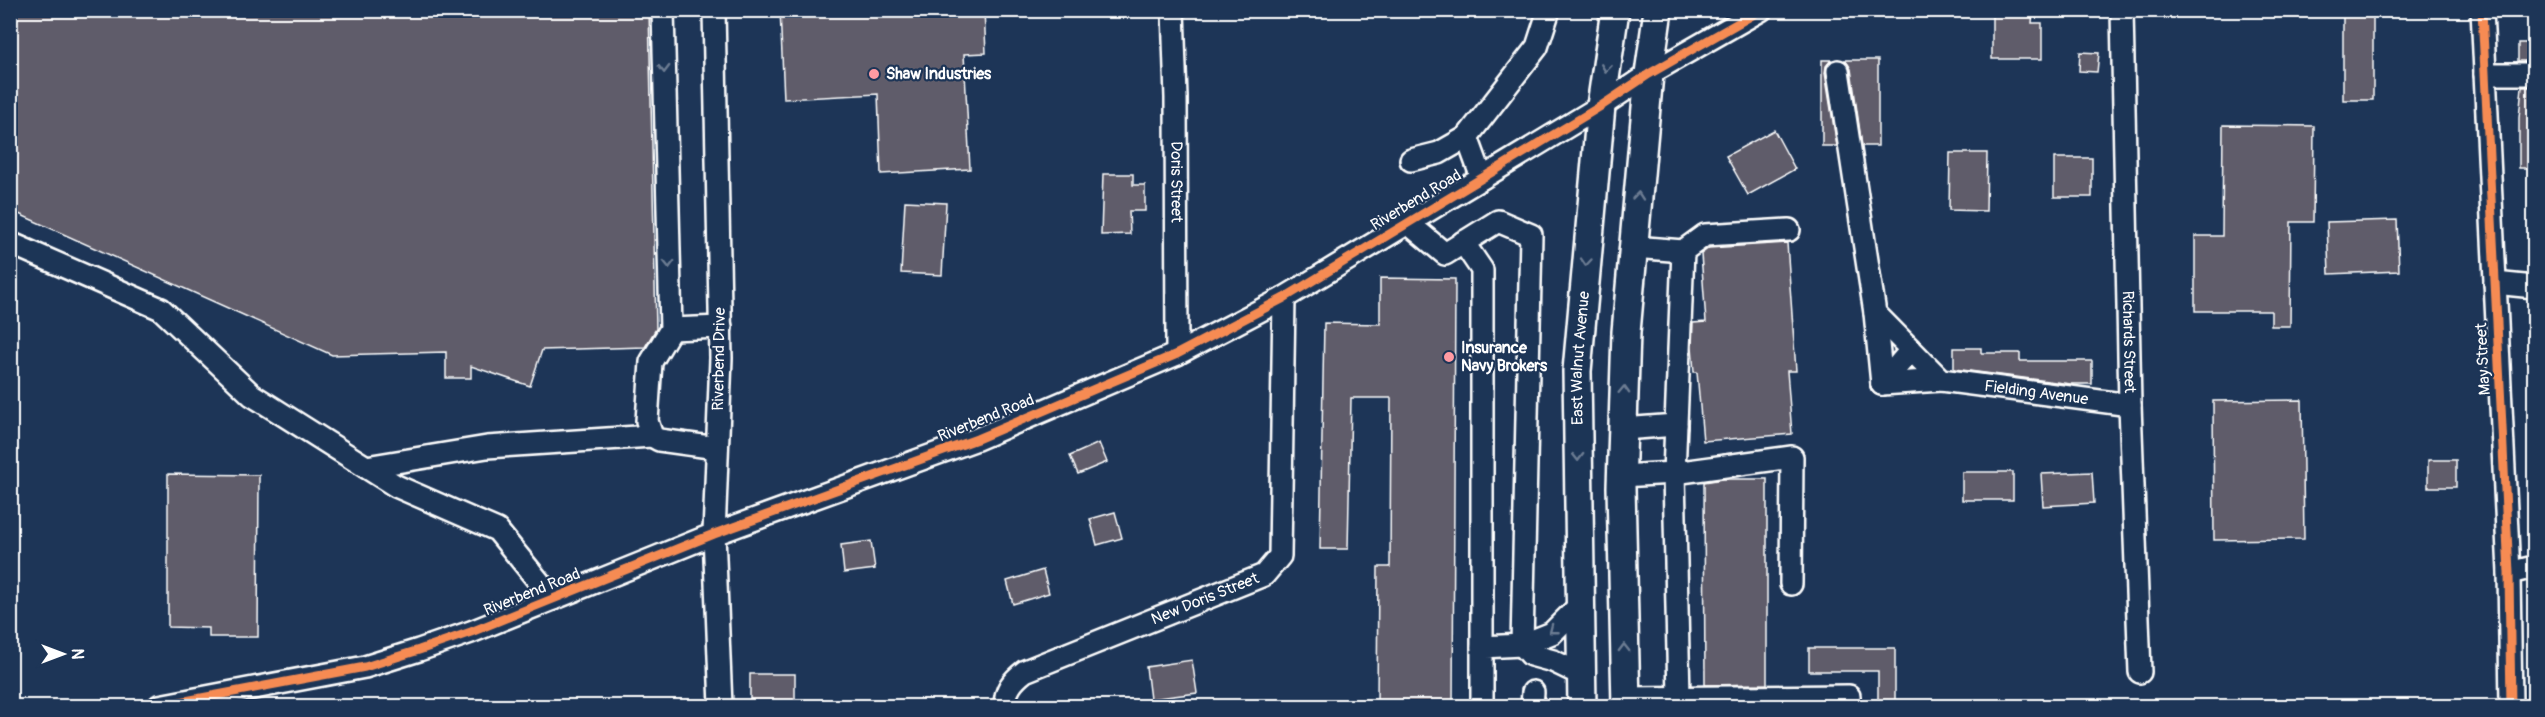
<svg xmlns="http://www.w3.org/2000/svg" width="2545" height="717" font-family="Pangolin,sans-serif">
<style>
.building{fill:#5f5c6a;stroke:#fff;stroke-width:1.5}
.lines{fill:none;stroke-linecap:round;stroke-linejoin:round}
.minor-casing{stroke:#fff;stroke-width:26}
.major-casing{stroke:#fff;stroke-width:32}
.minor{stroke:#1d3557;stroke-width:21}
.major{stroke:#1d3557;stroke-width:27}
.cycleway-casing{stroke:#1d3557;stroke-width:13}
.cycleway{stroke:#f68b52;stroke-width:9}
.oneway{stroke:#6c7c92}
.poi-dot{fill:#ff9aa2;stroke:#1d3557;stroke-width:2}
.labels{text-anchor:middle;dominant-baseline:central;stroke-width:4.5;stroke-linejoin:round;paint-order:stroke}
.poi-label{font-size:16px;font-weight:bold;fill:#fff;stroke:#1d3557;text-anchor:start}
.street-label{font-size:16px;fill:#fff;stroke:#1d3557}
</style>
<rect width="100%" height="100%" fill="#1d3557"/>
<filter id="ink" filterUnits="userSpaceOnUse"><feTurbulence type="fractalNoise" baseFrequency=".0167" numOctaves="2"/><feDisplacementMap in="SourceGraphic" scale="12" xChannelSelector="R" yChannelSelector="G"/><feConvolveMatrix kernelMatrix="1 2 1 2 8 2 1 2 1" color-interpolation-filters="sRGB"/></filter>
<g filter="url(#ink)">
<!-- building -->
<g class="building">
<path d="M10,10H649L656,329L645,347L542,350L530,386L471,366V378H446V352L332,355L10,210Z"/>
<path d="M780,10H984L986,53L964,54L970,169L881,174L878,94L784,99Z"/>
<path d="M1992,10H2033L2032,23H2042V59H1992Z"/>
<rect x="2343" y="10" width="30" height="90"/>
<rect x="2518" y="43" width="17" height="18"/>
<path d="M2080,52L2099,53L2097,72L2079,71Z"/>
<path d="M1822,60H1831L1826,66L1825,73L1837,146H1822Z"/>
<path d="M1845,60H1878V146H1862L1851,69Z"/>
<path d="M2522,87H2535V168H2519V118Z"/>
<path d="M2223,125L2314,126L2313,222H2291L2290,326H2271V311H2195V236H2222Z"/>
<path d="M1774,130L1795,169L1748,195L1726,156Z"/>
<path d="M1950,153H1987L1986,211L1949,210Z"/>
<rect x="2054" y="158" width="38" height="39"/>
<path d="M1103,174H1133V185H1145V211H1129L1130,234L1101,235Z"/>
<path d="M905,201L946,203L942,275L901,273Z"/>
<path d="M2397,220L2399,271L2329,274L2327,222Z"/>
<path d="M1787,243L1796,371H1787L1792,434L1703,441L1697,372H1694L1692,346L1693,323L1706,322L1701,254L1709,248Z"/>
<path d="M1380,278L1455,279L1453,706H1377L1378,567H1390L1391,398H1351L1348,549H1320L1324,323L1380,324Z"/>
<path d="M1954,348H1981V353H2020V361H2092V384H2071L1954,369Z"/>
<path d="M2302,400L2304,539L2214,540L2213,401Z"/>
<path d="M1099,443L1107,462L1078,474L1070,456Z"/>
<rect x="2428" y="460" width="28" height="27"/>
<rect x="1962" y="472" width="51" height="28"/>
<path d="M2092,472L2094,503L2043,506L2041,474Z"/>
<path d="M168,474L259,475L258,637H209V628L168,627Z"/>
<path d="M1723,479H1767V684L1705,685L1704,482Z"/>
<path d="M1115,512L1122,538L1097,545L1090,519Z"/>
<path d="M871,541L875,569L844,573L841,545Z"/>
<path d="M1043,570L1049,593L1013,604L1007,581Z"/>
<path d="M1809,648H1895V706H1878V671H1809Z"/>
<path d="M1192,660L1197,693L1150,699L1146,667Z"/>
<rect x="750" y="674" width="45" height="32"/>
</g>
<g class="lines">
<!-- minor casing -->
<g class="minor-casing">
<g id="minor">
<path d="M663,10L671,329L651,362L647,421L652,436L659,440L717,448"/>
<path d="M714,10L721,358L714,534L721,706"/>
<path id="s1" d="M1173,10L1176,98L1177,354"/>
<path id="s2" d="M2122,10L2130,405L2140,672"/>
<path d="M2482,10L2509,573L2511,706"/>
<path id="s3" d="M1838,71L1875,313L1941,380L2130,405"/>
<path d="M2485,74H2534"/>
<path d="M1411,160L1439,153L1467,137"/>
<path d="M1482,178L1467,137L1537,47L1549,10"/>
<path d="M1408,223L1445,254L1498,221L1531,235L1522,645L1531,655L1553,661L1582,675"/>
<path d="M1463,242L1482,270V647"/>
<path d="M10,243L161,309L252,395L396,486L497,530L553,599"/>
<path d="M1634,247L1683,251L1674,473L1679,697"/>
<path d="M1683,251L1705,235L1789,230"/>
<path d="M2495,283L2534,287"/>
<path d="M1875,313L1882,384"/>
<path d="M671,329L721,327"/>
<path d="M1882,384L1941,380"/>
<path d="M1882,384L1911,350"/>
<path d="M1623,429L1676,425"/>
<path d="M366,467L487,447L652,436"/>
<path d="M1621,476L1674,473L1792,457L1791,584"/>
<path d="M2509,573L2534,567"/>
<path d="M1625,698L1849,696V706"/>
<path d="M159,706L365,667L419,650L471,632L714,534L977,439L1177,354L1284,298L1601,106L1649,74L1761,10"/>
<path id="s4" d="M1005,706C1005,690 1012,681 1025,671L1264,575L1280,556L1284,298"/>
<path d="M1482,706V647L1522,645L1552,633L1579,606"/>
<path d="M1532,706L1533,692"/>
</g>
</g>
<!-- major casing -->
<g class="major-casing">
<g id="major">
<path id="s5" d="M1582,706L1577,371L1601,106L1615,10"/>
<path d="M1626,706L1621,487L1626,332L1649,74L1658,10"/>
</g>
</g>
<!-- minor -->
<use href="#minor" class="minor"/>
<!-- major -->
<use href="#major" class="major"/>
<!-- cycleway casing -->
<g class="cycleway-casing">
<g id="cycleway">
<path d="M2482,10L2509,573L2511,706"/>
<path d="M159,706L365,667L419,650L471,632L714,534L977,439L1177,354L1284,298L1601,106L1649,74L1761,10"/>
</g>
</g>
<!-- cycleway -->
<use href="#cycleway" class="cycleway"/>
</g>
<!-- one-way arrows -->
<defs><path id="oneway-chevron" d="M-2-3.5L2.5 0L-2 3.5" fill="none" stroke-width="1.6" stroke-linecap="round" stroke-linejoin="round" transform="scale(1.5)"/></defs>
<g class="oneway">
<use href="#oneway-chevron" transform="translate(1606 68) rotate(98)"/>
<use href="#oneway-chevron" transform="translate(664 69) rotate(89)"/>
<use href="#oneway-chevron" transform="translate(1638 196) rotate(-85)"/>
<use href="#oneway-chevron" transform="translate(1586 262) rotate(95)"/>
<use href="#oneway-chevron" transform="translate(669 264) rotate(89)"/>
<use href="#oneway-chevron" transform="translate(1624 390) rotate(-88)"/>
<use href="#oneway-chevron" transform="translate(1578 457) rotate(89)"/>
<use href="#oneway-chevron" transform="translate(1553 630) rotate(142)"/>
<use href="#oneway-chevron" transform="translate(1624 648) rotate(-91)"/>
</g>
</g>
<!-- markers -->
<g class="poi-dot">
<circle cx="874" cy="74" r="6"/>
<circle cx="1449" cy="357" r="6"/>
</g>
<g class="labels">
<!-- poi labels -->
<g class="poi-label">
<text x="886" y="74">Shaw Industries</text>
<text x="1461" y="348">Insurance<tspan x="1461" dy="18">Navy Brokers</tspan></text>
</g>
<!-- street labels -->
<g class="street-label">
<text stroke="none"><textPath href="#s1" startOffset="172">Doris Street</textPath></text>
<text transform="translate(1416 200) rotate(-31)">Riverbend Road</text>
<text stroke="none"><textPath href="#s2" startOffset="332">Richards Street</textPath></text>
<text stroke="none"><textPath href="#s5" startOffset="348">East Walnut Avenue</textPath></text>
<text transform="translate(719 359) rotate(-89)">Riverbend Drive</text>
<text transform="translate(2483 359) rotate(-93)">May Street</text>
<text stroke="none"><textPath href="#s3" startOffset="435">Fielding Avenue</textPath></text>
<text transform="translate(986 418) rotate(-22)">Riverbend Road</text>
<text transform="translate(532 592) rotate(-22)">Riverbend Road</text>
<text stroke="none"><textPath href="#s4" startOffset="236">New Doris Street</textPath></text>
</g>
</g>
<!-- margin -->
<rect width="2545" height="717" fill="none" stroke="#1d3557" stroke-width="36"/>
<rect x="18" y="18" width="2509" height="681" fill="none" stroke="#fff" stroke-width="2" filter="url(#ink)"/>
<!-- north arrow -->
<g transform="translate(63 654) rotate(90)" stroke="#1d3557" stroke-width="4.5" paint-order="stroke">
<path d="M0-4.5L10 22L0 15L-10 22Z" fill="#ffffff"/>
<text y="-9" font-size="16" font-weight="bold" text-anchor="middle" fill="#ffffff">N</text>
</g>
</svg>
